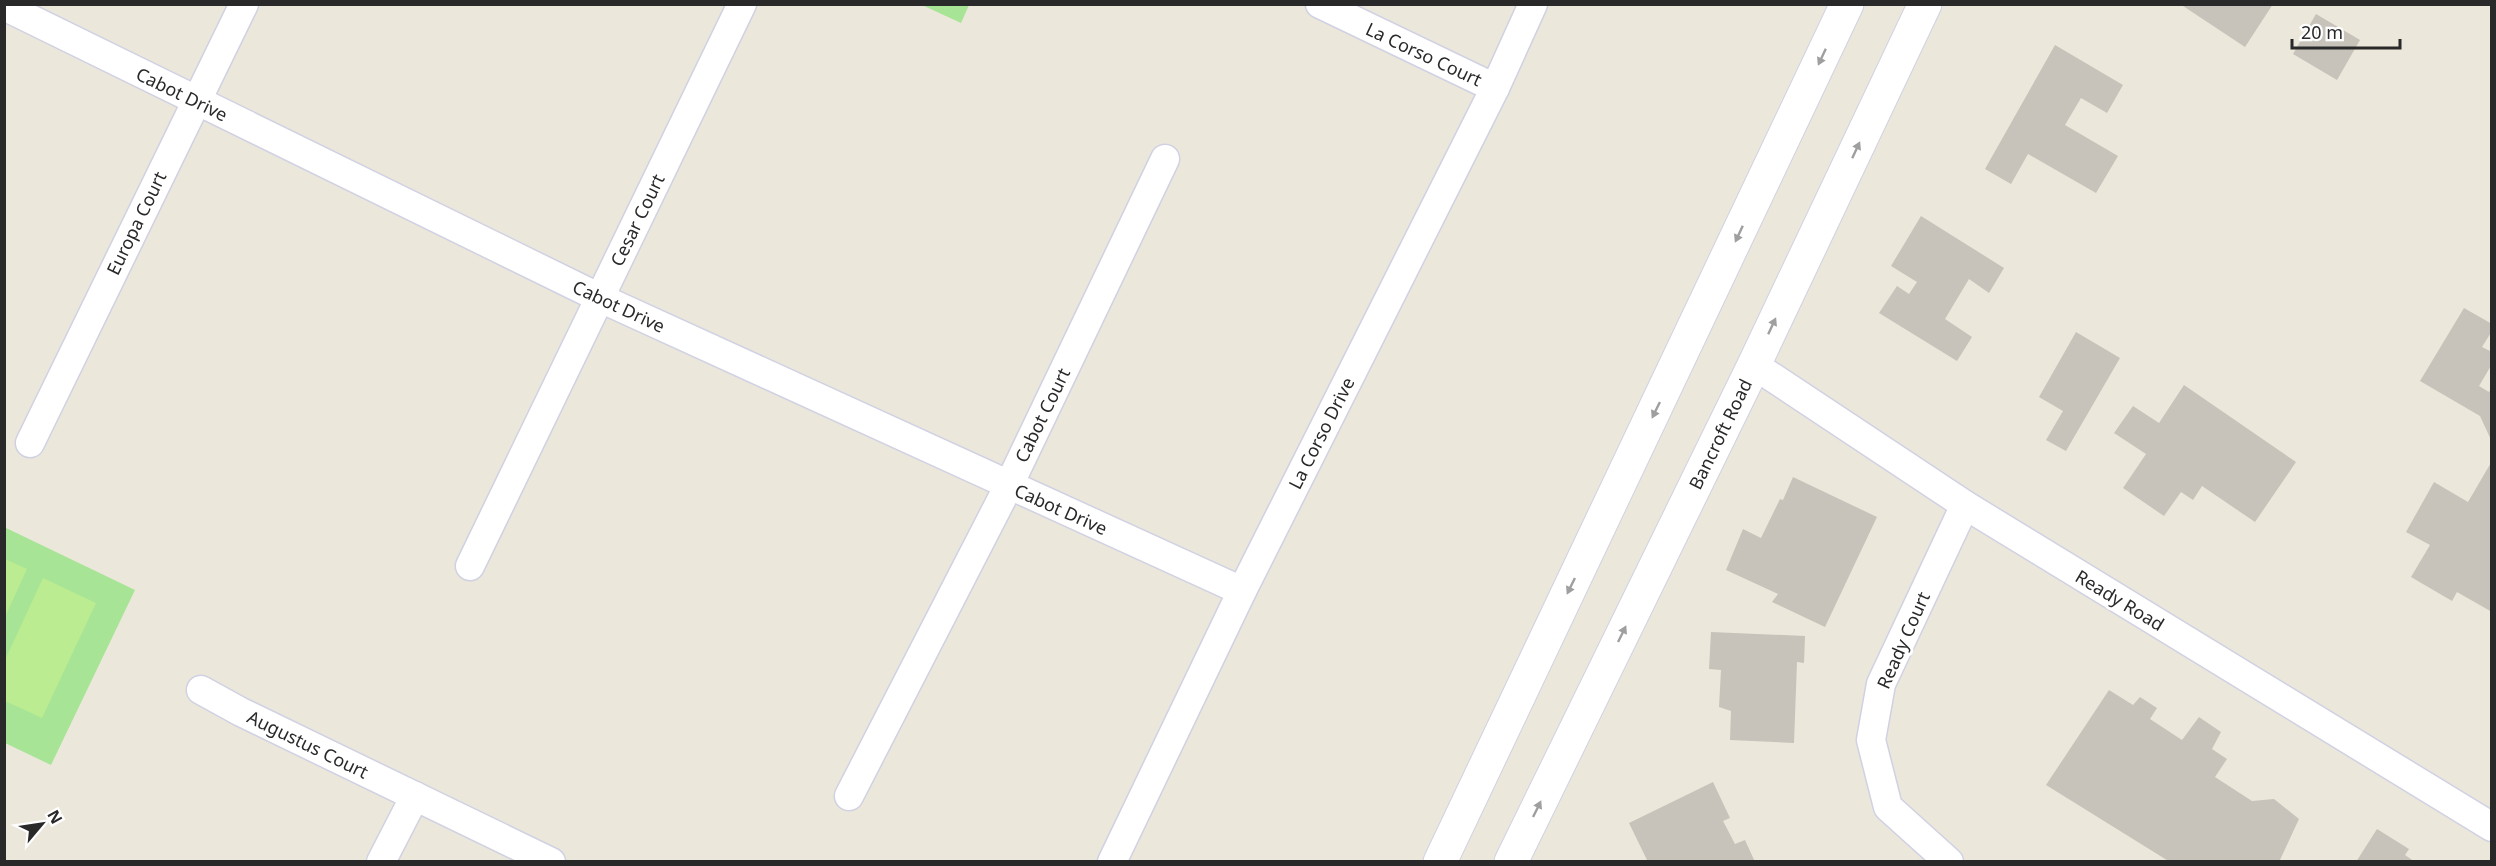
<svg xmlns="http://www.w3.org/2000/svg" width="2496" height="866" font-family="'Noto Sans',sans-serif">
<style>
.green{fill:#a7e495}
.pitch{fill:#bbec91}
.building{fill:#c7c3ba}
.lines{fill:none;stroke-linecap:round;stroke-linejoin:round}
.street-casing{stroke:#d0d1e3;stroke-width:31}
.secondary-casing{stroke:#d0d1e3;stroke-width:35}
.street{stroke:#fff;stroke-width:28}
.secondary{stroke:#fff;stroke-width:33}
.oneway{fill:#9f9f9f}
.labels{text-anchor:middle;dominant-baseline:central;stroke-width:6;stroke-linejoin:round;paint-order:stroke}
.street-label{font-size:18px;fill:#292929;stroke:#fff}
</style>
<rect width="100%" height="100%" fill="#ece7db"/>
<!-- green -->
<g class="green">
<path d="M922,5H969L961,23Z"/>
<path d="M4,527L135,590L51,765L5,743Z"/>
</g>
<!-- pitch -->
<g class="pitch">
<path d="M5,559L27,569L5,617Z"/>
<path d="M43,578L96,603L42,718L5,701V660Z"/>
</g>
<!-- building -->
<g class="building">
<path d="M2180,4H2273L2245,47Z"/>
<path d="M2316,14L2360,40L2337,80L2293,54Z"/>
<path d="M2055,45L2123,85L2107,113L2081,98L2065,125L2118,156L2096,193L2028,154L2011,184L1985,169Z"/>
<path d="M1921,216L2004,268L1989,293L1969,279L1945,319L1972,337L1957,361L1879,313L1897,286L1909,294L1917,282L1891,266Z"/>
<path d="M2464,308L2492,324V331L2482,347L2492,352V364L2479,386L2489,392L2492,387V442L2480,416L2420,381Z"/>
<path d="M2076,332L2120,358L2066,451L2046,440L2063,411L2039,397Z"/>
<path d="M2184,385L2296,462L2255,522L2202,486L2193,500L2181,492L2164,516L2123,488L2146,454L2114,433L2133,406L2159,423Z"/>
<path d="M2492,461V612L2457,592L2452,601L2411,577L2430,545L2406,532L2434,482L2468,502Z"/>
<path d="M1793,477L1877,517L1825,627L1772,602L1778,594L1726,570L1743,529L1761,538L1780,499L1783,500Z"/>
<path d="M1711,632L1805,636L1804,663L1797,662L1794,743L1730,740L1731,711L1719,707L1721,670L1709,669Z"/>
<path d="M2109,690L2133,705L2140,697L2157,708L2150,719L2182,740L2199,717L2221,732L2212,749L2227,759L2215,777L2252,801L2274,799L2299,819L2279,862H2170L2046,785Z"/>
<path d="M1713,782L1730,818L1723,821L1735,844L1745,840L1755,862H1648L1629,823Z"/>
<path d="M2377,829L2409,849L2405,855L2415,862H2356Z"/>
</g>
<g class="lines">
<!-- street casing -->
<g class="street-casing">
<g id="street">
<path d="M1320,4L1495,88"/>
<path d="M4,6L600,298L1242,591"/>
<path d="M1754,365L1965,505L2492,827"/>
<path d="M30,443L244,4"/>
<path d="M470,566L742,4"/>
<path d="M201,690L241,712L551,862"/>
<path d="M849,796L1009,485L1165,159"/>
<path d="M381,862L415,796"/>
<path d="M1112,862L1242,591L1495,88L1533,4"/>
<path d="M1949,862L1888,807L1871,740L1881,684L1965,505"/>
</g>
</g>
<!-- secondary casing -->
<g class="secondary-casing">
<g id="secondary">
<path d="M1440,862L1847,4"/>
<path d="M1511,862L1754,365L1925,4"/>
</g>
</g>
<!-- street -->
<use href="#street" class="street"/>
<!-- secondary -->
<use href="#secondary" class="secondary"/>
</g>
<!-- one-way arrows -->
<defs><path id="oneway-solid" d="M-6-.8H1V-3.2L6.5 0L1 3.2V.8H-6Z" transform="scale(1.5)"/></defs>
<g class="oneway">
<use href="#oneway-solid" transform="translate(1822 57) rotate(115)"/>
<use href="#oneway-solid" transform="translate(1856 150) rotate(-65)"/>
<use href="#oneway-solid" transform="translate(1739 234) rotate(115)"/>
<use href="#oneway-solid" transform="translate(1772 326) rotate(-65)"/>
<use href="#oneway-solid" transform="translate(1656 410) rotate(116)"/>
<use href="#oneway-solid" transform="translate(1571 586) rotate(116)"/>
<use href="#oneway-solid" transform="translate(1622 634) rotate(-64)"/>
<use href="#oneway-solid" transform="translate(1537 809) rotate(-64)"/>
</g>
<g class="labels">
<!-- street labels -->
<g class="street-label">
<text transform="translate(1424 54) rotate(25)">La Corso Court</text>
<text transform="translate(182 94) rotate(26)">Cabot Drive</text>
<text transform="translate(637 220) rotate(-64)">Cesar Court</text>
<text transform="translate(136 223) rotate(-64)">Europa Court</text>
<text transform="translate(619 306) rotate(25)">Cabot Drive</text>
<text transform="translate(1042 415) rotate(-64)">Cabot Court</text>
<text transform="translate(1321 433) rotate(-63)">La Corso Drive</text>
<text transform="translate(1720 434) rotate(-64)">Bancroft Road</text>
<text transform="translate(1061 509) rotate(24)">Cabot Drive</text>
<text transform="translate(2120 600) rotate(31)">Ready Road</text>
<text transform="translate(1903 640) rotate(-66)">Ready Court</text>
<text transform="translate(308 744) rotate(26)">Augustus Court</text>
</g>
</g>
<!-- border -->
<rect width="2496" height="866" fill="none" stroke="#292929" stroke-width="12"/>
<!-- north arrow -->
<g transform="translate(42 824) rotate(61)" stroke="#ffffff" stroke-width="4.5" paint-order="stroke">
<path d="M0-4.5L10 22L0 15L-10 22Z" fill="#292929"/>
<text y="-9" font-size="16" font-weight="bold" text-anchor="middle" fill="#292929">N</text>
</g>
<!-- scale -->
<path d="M2292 39v9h108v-9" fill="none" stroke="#292929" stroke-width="3"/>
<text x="2301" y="39" font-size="18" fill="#292929" stroke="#ffffff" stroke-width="4.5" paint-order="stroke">20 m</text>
</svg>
